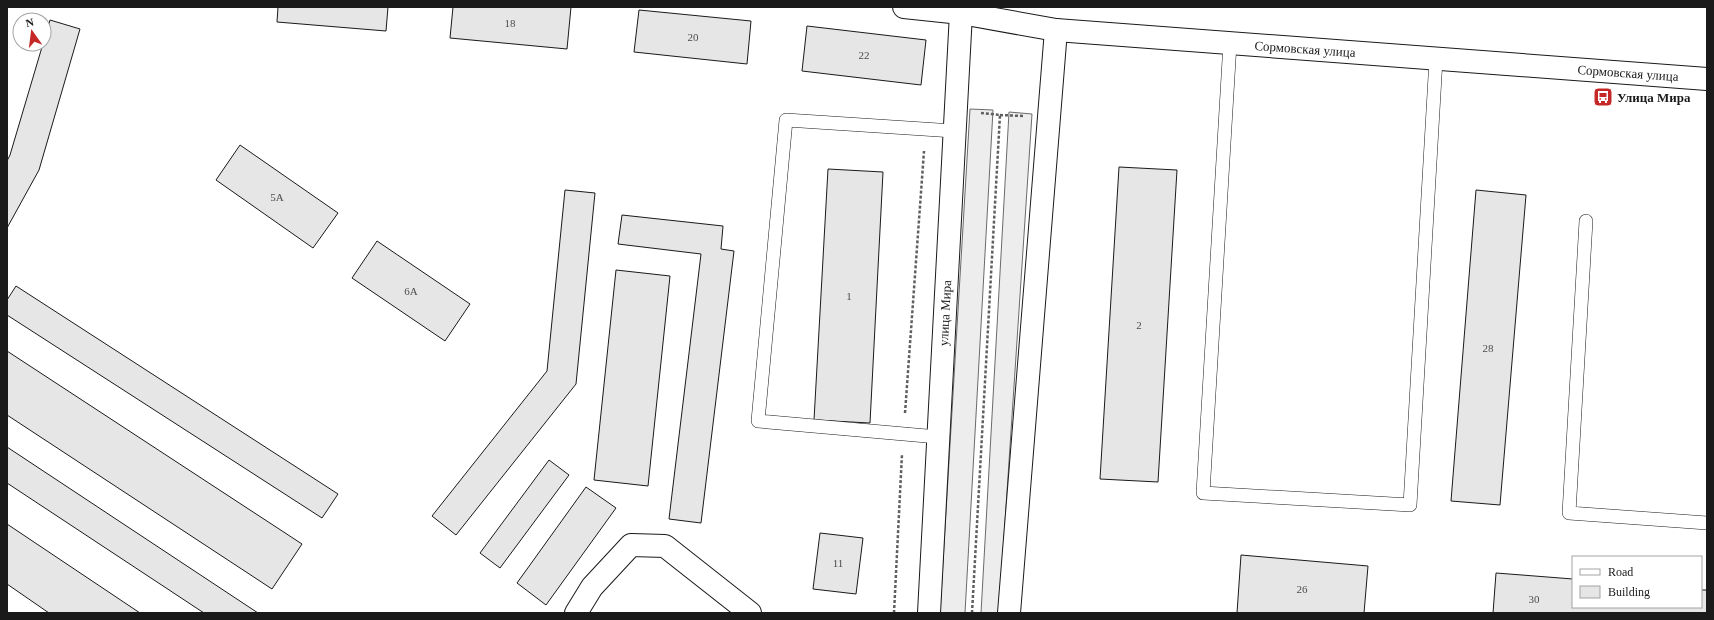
<svg xmlns="http://www.w3.org/2000/svg" width="1714" height="620" font-family="Georgia,serif">
<style>
.built{fill:#ededed;stroke:#6a6a6a}
.building{fill:#e6e6e6;stroke:#1a1a1a}
.lines{fill:none;stroke-linecap:round;stroke-linejoin:round}
.lane-casing{stroke:#1a1a1a;stroke-width:14}
.street-casing{stroke:#1a1a1a;stroke-width:24}
.secondary-casing{stroke:#1a1a1a;stroke-width:24}
.path{stroke:#5f5f5f;stroke-width:2.5;stroke-dasharray:3 2;stroke-linecap:butt}
.lane{stroke:#fff;stroke-width:13}
.street{stroke:#fff;stroke-width:22}
.secondary{stroke:#fff;stroke-width:22}
.labels{text-anchor:middle;dominant-baseline:central;stroke-width:3;stroke-linejoin:round;paint-order:stroke}
.number-label{font-size:11px;fill:#4d4d4d}
.street-label{font-size:13px;fill:#1a1a1a;stroke:#fff}
.poi-label{font-size:13px;font-weight:bold;fill:#1a1a1a;stroke:#fff;text-anchor:start}
</style>
<rect width="100%" height="100%" fill="#fff"/>
<!-- built -->
<g class="built">
<path d="M970,109L993,110L965,613H940Z"/>
<path d="M1009,112L1032,114L999,613H981Z"/>
</g>
<!-- building -->
<g class="building">
<path d="M278,7H388L386,31L277,22Z"/>
<path d="M453,7H571L567,49L450,38Z"/>
<path d="M639,10L751,21L747,64L634,52Z"/>
<path d="M50,20L80,29L39,170L7,228V161L10,155Z"/>
<path d="M807,26L926,40L921,85L802,71Z"/>
<path d="M240,145L338,213L313,248L216,180Z"/>
<path d="M1119,167L1177,170L1158,482L1100,479Z"/>
<path d="M828,169L883,172L870,423L814,420Z"/>
<path d="M565,190L595,193L576,384L456,535L432,516L547,371Z"/>
<path d="M1476,190L1526,195L1500,505L1451,501Z"/>
<path d="M622,215L723,226L721,249L734,251L701,523L669,519L701,254L618,244Z"/>
<path d="M377,241L470,304L445,341L352,278Z"/>
<path d="M616,270L670,276L648,486L594,480Z"/>
<path d="M16,286L338,494L322,518L7,315V300Z"/>
<path d="M7,351L302,544L272,589L7,415Z"/>
<path d="M7,447L258,613H204L7,483Z"/>
<path d="M549,460L569,475L500,568L480,553Z"/>
<path d="M586,487L616,508L546,605L517,583Z"/>
<path d="M7,524L140,613H49L7,584Z"/>
<path d="M820,533L863,538L856,594L813,589Z"/>
<path d="M1241,555L1368,566L1364,613H1237Z"/>
<path d="M1496,573L1573,579V607H1701V590H1707V613H1493Z"/>
</g>
<g class="lines">
<!-- lane casing -->
<g class="lane-casing">
<g id="lane">
<path d="M1230,43L1203,493L1410,505L1436,59"/>
<path d="M1586,221L1569,513L1707,523"/>
<path d="M938,437L758,421L786,120L954,131"/>
</g>
</g>
<!-- street casing -->
<g class="street-casing">
<g id="street">
<path d="M904,7L961,13"/>
<path d="M576,613L592,587L631,545L665,546L750,613"/>
</g>
</g>
<!-- secondary casing -->
<g class="secondary-casing">
<g id="secondary">
<path d="M929,613L961,13L1056,30L1707,79"/>
<path d="M1009,613L1056,30"/>
</g>
</g>
<!-- path -->
<g class="path">
<path d="M1000,115L1023,116"/>
<path d="M905,413L924,151"/>
<path d="M894,613L902,454"/>
<path d="M972,613L1000,115L981,113"/>
</g>
<!-- lane -->
<use href="#lane" class="lane"/>
<!-- street -->
<use href="#street" class="street"/>
<!-- secondary -->
<use href="#secondary" class="secondary"/>
</g>
<!-- icons -->
<defs>
<g id="bus-square" transform="scale(1)"><rect x="-9" y="-9" width="18" height="18" rx="4" fill="#c62828" stroke="#fff"/><path d="M-5-6H5V4H4V6H2V4H-2V6H-4V4H-5ZM-3.5-4V0h7V-4ZM-3.5 1.2v1.5H-2V1.2ZM2 1.2v1.5H3.5V1.2Z" fill="#fff"/></g>
</defs>
<g fill-rule="evenodd">
<use href="#bus-square" x="1603" y="97"/>
</g>
<g class="labels">
<!-- number labels -->
<g class="number-label">
<text x="510" y="23">18</text>
<text x="693" y="37">20</text>
<text x="864" y="55">22</text>
<text x="277" y="197">5А</text>
<text x="411" y="291">6А</text>
<text x="849" y="296">1</text>
<text x="1139" y="325">2</text>
<text x="1488" y="348">28</text>
<text x="838" y="563">11</text>
<text x="1302" y="589">26</text>
<text x="1534" y="599">30</text>
</g>
<!-- street labels -->
<g class="street-label">
<text transform="translate(1305 49) rotate(4)">Сормовская улица</text>
<text transform="translate(1628 73) rotate(4)">Сормовская улица</text>
<text transform="translate(945 313) rotate(-87)">улица Мира</text>
</g>
<!-- poi labels -->
<g class="poi-label">
<text x="1617" y="97">Улица Мира</text>
</g>
</g>
<!-- border -->
<rect width="1714" height="620" fill="none" stroke="#1a1a1a" stroke-width="16"/>
<!-- legend -->
<rect x="1572" y="556" width="130" height="52" fill="#ffffff" stroke="#a3a3a3"/>
<rect x="1580" y="569" width="20" height="6" fill="#ffffff" stroke="#a3a3a3"/>
<text x="1608" y="576" font-size="12" fill="#1a1a1a">Road</text>
<rect x="1580" y="586" width="20" height="12" fill="#e6e6e6" stroke="#a3a3a3"/>
<text x="1608" y="596" font-size="12" fill="#1a1a1a">Building</text>
<!-- north arrow -->
<g transform="translate(32 32) rotate(346)"><circle r="19" fill="#ffffff" stroke="#a3a3a3"/>
<path d="M0-3L7 15L0 10L-7 15Z" fill="#c62828"/>
<text y="-6" font-size="11" font-weight="bold" text-anchor="middle" fill="#1a1a1a">N</text>
</g>
</svg>
